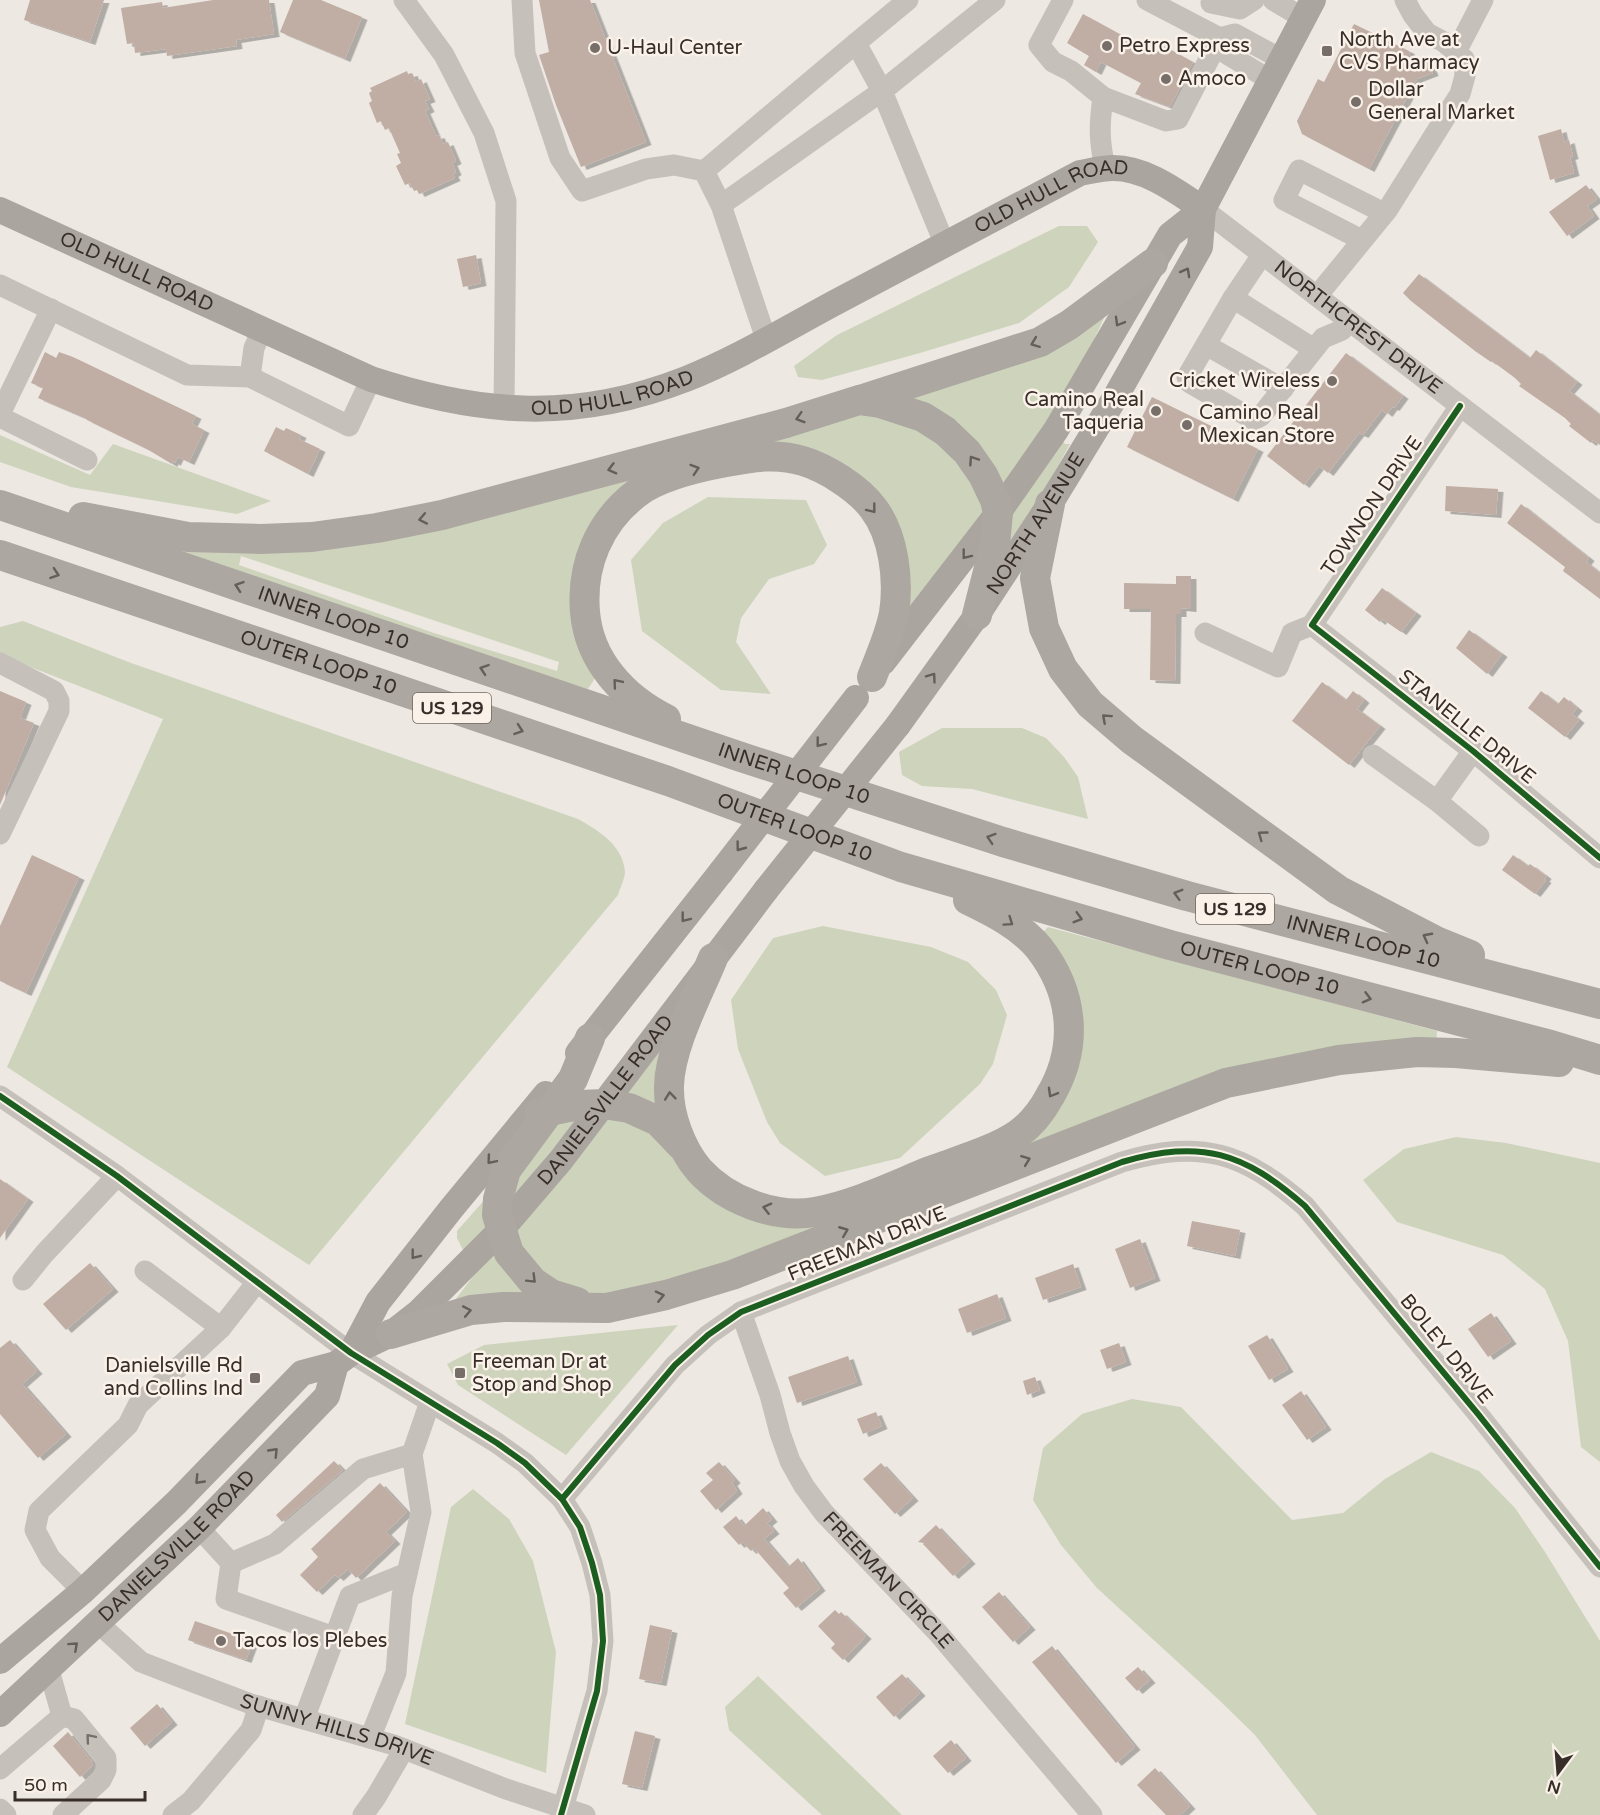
<svg xmlns="http://www.w3.org/2000/svg" width="1600" height="1815" font-family="'Varela Round',sans-serif">
<style>
.green{fill:#ced3bc;fill-rule:evenodd}
.building{fill:#c0ada4;filter:url(#shadow)}
.lines{fill:none;stroke-linecap:round;stroke-linejoin:round}
.minor{stroke:#c6c0bb;stroke-width:21}
.major{stroke:#aba5a0;stroke-width:26}
.highway{stroke:#aca7a1;stroke-width:30}
.major-bridge{stroke:#aba5a0;stroke-width:26}
.cycleway-casing{stroke:#faf2e9;stroke-width:10}
.cycleway{stroke:#1b5e20;stroke-width:6}
.oneway{stroke:#655d59}
.oneway2{stroke:#665e59}
.oneway3{stroke:#776f6b}
.poi-dot{fill:#776e6a;stroke:#faf2e9;stroke-width:2}
.labels{text-anchor:middle;dominant-baseline:central;stroke-width:5;stroke-linejoin:round;paint-order:stroke}
.shield{fill:#faf2e9;stroke:#726863;stroke-width:1.5}
.shield-label{font-size:18px;font-weight:bold;fill:#372d29}
.poi-label{font-size:20px;fill:#372d29;stroke:#faf2e9;text-anchor:start}
.street-label{font-size:20px;fill:#372d29;stroke:#faf2e9}
</style>
<defs>
<filter id="shadow"><feDropShadow dx="5.5" dy="3" stdDeviation="0" flood-color="#0004"/></filter>
</defs>
<rect width="100%" height="100%" fill="#ede8e2"/>
<!-- green -->
<g class="green">
<path d="M1059,226H1087L1098,242L1069,287L1019,323L920,353L822,380L798,377L794,366L837,335Z"/>
<path d="M1105,316L1067,397L1000,495L901,397Z"/>
<path d="M861,411L934,431L988,507L901,621V541L788,446L601,519L597,675L588,689L479,655L172,550L274,546ZM241,556L559,662L557,671L434,633L239,565Z"/>
<path d="M0,435L90,475L113,444L271,501L237,514L71,487L0,462Z"/>
<path d="M1062,440L1065,444H1070L1036,505L1003,555L1006,521Z"/>
<path d="M708,497L806,500L827,545L814,564L769,579L741,618L736,642L771,694L721,690L642,631L631,560L663,523Z"/>
<path d="M23,621L131,663L578,819C599,831 623,845 625,872C625,878 620,888 618,895L309,1265L7,1067L163,719L0,655V627Z"/>
<path d="M942,728H1022L1046,738L1064,757L1078,777L1088,819L972,789L922,786L902,775L899,752Z"/>
<path d="M823,926L931,947L968,962L996,990L1007,1015L993,1064L980,1084L900,1158L825,1176L780,1143L767,1122L738,1049L731,1000L773,938Z"/>
<path d="M1048,927L1437,1031L1436,1044L1372,1048L730,1266L593,1297L546,1283L509,1233L610,1113L623,1114L766,1217L989,1158L1072,1069L1039,936Z"/>
<path d="M678,1023L665,1115L621,1098Z"/>
<path d="M566,1119H579L512,1200L509,1189L548,1127Z"/>
<path d="M1456,1137L1506,1143L1600,1163V1462L1581,1447L1568,1341L1545,1289L1503,1255L1397,1222L1363,1180L1404,1149Z"/>
<path d="M487,1197L492,1222L463,1250L457,1238V1231Z"/>
<path d="M494,1249L543,1295L452,1304Z"/>
<path d="M678,1325L566,1455L458,1385L447,1364L484,1345Z"/>
<path d="M1132,1399L1181,1407L1292,1520L1343,1513L1385,1479L1431,1452L1479,1471L1515,1508L1545,1552L1600,1641V1815H1317L1255,1735L1217,1698L1097,1588L1061,1545L1033,1500L1043,1448L1082,1414Z"/>
<path d="M473,1489L509,1519L533,1561L556,1652L546,1773L405,1724L451,1507Z"/>
<path d="M758,1676L902,1815H822L729,1730L725,1707Z"/>
</g>
<!-- building -->
<g class="building">
<path d="M30,0H104L90,42L24,20Z"/>
<path d="M213,0H269L274,34L236,40L237,46L167,56L166,49L135,53L134,43L127,44L121,8L162,2L163,8Z"/>
<path d="M293,0H321L362,17L345,59L280,32Z"/>
<path d="M539,0H590L646,142L581,167L556,105L539,55L549,52Z"/>
<path d="M1083,14L1156,54L1162,45L1193,62L1170,107L1135,94L1141,83L1101,62L1096,72L1084,65L1089,56L1067,43Z"/>
<path d="M1354,24L1409,51L1412,62L1427,57L1433,73L1417,79L1369,169L1302,134L1297,121L1318,79L1324,82Z"/>
<path d="M407,71L408,74L412,73L416,82L421,79L430,99L425,101L429,109L425,111L436,136L439,135L443,144L448,142L456,161L452,163L456,172L453,174L455,178L419,194L417,190L414,191L410,183L405,185L396,166L401,163L397,154L400,153L389,128L385,130L381,121L377,123L369,103L372,101L369,93L372,91L370,88Z"/>
<path d="M1561,129L1564,142L1569,140L1573,156L1570,157L1574,173L1550,180L1538,136Z"/>
<path d="M1586,185L1597,199L1587,206L1594,216L1567,236L1549,212Z"/>
<path d="M476,255L481,283L463,287L457,259Z"/>
<path d="M1419,274L1530,358L1536,350L1577,382L1569,391L1600,415V445L1593,440L1591,443L1569,426L1571,424L1565,418L1519,386L1521,384L1515,378L1492,361L1491,362L1475,351L1411,301L1403,293Z"/>
<path d="M45,352L56,358L59,352L73,357L196,416L192,424L204,430L189,462L178,457L175,463L173,461L172,464L147,449L87,420V419L38,398L43,388L31,383Z"/>
<path d="M1346,353L1403,396L1394,408L1392,407L1387,414L1382,410L1363,435L1359,433L1328,473L1319,466L1304,485L1267,456Z"/>
<path d="M1152,397L1258,449L1233,499L1127,447Z"/>
<path d="M276,427L284,431L286,428L301,435L299,439L320,449L308,474L264,451Z"/>
<path d="M1446,486L1498,489L1496,515L1445,511Z"/>
<path d="M1521,504L1589,558L1586,562L1600,573V599L1563,571L1565,567L1507,523Z"/>
<path d="M1176,576H1191V609L1181,608V614H1176L1175,681L1150,680L1151,609H1124V583L1176,584Z"/>
<path d="M1382,588L1416,613L1401,632L1382,619L1380,622L1365,610Z"/>
<path d="M1469,630L1502,654L1487,674L1456,648Z"/>
<path d="M1322,682L1346,700L1353,691L1358,695L1364,700L1357,709L1380,726L1349,765L1292,721Z"/>
<path d="M0,691L26,702L20,718L34,723L0,805Z"/>
<path d="M1541,691L1558,704L1564,697L1577,708L1572,714L1579,720L1565,737L1528,708Z"/>
<path d="M32,855L79,877L26,993L0,981V926Z"/>
<path d="M1513,855L1528,866L1530,864L1546,876L1544,879L1546,880L1535,894L1502,870Z"/>
<path d="M0,1179L28,1199L0,1238Z"/>
<path d="M1192,1221L1240,1230L1235,1256L1187,1246Z"/>
<path d="M1140,1239L1155,1278L1130,1288L1115,1249Z"/>
<path d="M90,1263L113,1289L66,1330L43,1304Z"/>
<path d="M1073,1264L1081,1287L1043,1300L1035,1278Z"/>
<path d="M997,1294L1006,1318L967,1333L958,1309Z"/>
<path d="M1491,1313L1511,1341L1488,1357L1468,1329Z"/>
<path d="M1267,1335L1288,1369L1269,1380L1248,1346Z"/>
<path d="M10,1340L37,1371L22,1384L66,1434L38,1458L0,1414V1348Z"/>
<path d="M1119,1343L1126,1362L1107,1369L1100,1350Z"/>
<path d="M848,1356L857,1382L797,1403L788,1377Z"/>
<path d="M1035,1377L1040,1390L1027,1395L1023,1381Z"/>
<path d="M1301,1391L1326,1427L1307,1440L1282,1405Z"/>
<path d="M876,1412L882,1426L863,1434L857,1419Z"/>
<path d="M334,1461L343,1470L282,1522L276,1515Z"/>
<path d="M719,1462L735,1480L732,1483L737,1491L716,1510L700,1491L713,1480L706,1473Z"/>
<path d="M881,1463L913,1498L895,1514L863,1479Z"/>
<path d="M380,1483L407,1512L386,1532L395,1541L356,1578L348,1569L338,1578L335,1575L317,1592L300,1575L318,1557L311,1549Z"/>
<path d="M763,1508L772,1519L767,1523L774,1531L764,1539L788,1567L798,1558L820,1588L796,1608L783,1593L789,1588L754,1548L751,1551L742,1542L739,1545L723,1527L736,1516L744,1526Z"/>
<path d="M936,1525L970,1561L953,1576L923,1544L924,1543L918,1542Z"/>
<path d="M999,1592L1030,1627L1013,1642L982,1607Z"/>
<path d="M835,1610L839,1614L841,1612L866,1636L843,1660L831,1648L835,1644L818,1626Z"/>
<path d="M195,1621L253,1641L246,1660L188,1640Z"/>
<path d="M650,1625L672,1630L661,1683L639,1679Z"/>
<path d="M1052,1646L1135,1747L1116,1763L1032,1662Z"/>
<path d="M1138,1667L1150,1680L1137,1691L1125,1678Z"/>
<path d="M902,1674L920,1693L894,1717L876,1697Z"/>
<path d="M157,1704L172,1722L145,1746L130,1728Z"/>
<path d="M635,1731L655,1736L642,1788L622,1784Z"/>
<path d="M68,1732L93,1763V1765L80,1777L53,1746Z"/>
<path d="M951,1740L966,1758L948,1773L933,1756Z"/>
<path d="M1155,1768L1190,1806L1180,1815H1166L1137,1785Z"/>
</g>
<g class="lines">
<!-- minor -->
<g class="minor">
<path d="M404,0L444,55L484,133L506,201L504,408"/>
<path d="M522,0L525,53L560,158L582,191L646,169L674,165L704,171L856,43"/>
<path d="M1063,0L1039,45L1053,62L1071,71L1103,97L1166,121L1178,119L1220,38L1147,0"/>
<path d="M1273,0L1303,18"/>
<path d="M1211,3L1240,9L1254,0"/>
<path d="M1456,52L1483,0"/>
<path d="M1270,80L1222,51L1220,38L1235,34L1281,59"/>
<path d="M1103,97C1099,126 1099,140 1105,168"/>
<path d="M704,171L721,205L766,339"/>
<path d="M721,205L882,91L856,43L908,0"/>
<path id="s1" d="M1203,209L1600,513"/>
<path d="M1362,240L1284,200L1299,170L1384,213"/>
<path d="M945,245L882,91L995,0"/>
<path d="M1262,255L1233,298L1187,377L1190,383L1254,420L1261,416L1323,338L1342,330L1350,321"/>
<path d="M0,285L187,375L250,377L349,426L371,379"/>
<path d="M1317,296L1388,209L1460,94L1465,76L1464,59L1444,42L1427,33L1413,15L1405,0"/>
<path d="M1233,298L1314,349"/>
<path d="M1206,345L1283,389"/>
<path d="M250,377L254,348L262,330"/>
<path d="M0,414L51,309"/>
<path d="M0,417L87,460"/>
<path d="M1312,625L1473,751L1600,858"/>
<path d="M1312,625L1460,406"/>
<path d="M1205,633L1278,667L1292,633L1312,625"/>
<path d="M0,663L54,691L59,701V711L0,834"/>
<path d="M1373,755L1437,801L1473,751"/>
<path d="M1437,801L1479,836"/>
<path d="M0,1096L117,1176L351,1353L497,1443L525,1463L562,1499L580,1527L592,1563L600,1595L603,1641L597,1691L561,1815"/>
<path d="M145,1271L221,1328"/>
<path d="M23,1280L44,1254L117,1176"/>
<path id="s2" d="M741,1312L770,1395L780,1433L790,1461L804,1486L824,1513L938,1633L1092,1815"/>
<path d="M562,1499L675,1365L708,1335L741,1312L1122,1162C1202,1139 1243,1152 1305,1206L1478,1414L1600,1567"/>
<path d="M199,1528L231,1563L226,1599L334,1637"/>
<path d="M231,1563L275,1544L363,1469L412,1454"/>
<path d="M83,1591L50,1558L35,1530L39,1511L128,1425L138,1405L221,1328L257,1282"/>
<path id="s3" d="M99,1624L141,1662L185,1679L251,1704L394,1745L506,1789L585,1815"/>
<path d="M62,1716L74,1719L106,1758V1770L101,1780L63,1815"/>
<path d="M304,1719L350,1596L407,1573"/>
<path d="M370,1738L396,1673L402,1596L421,1512L412,1454L430,1402"/>
<path d="M0,1769L62,1716L49,1670"/>
<path d="M0,1809L6,1815"/>
<path d="M173,1815L191,1801L251,1730L259,1706"/>
<path d="M363,1815L376,1797L404,1749"/>
</g>
<!-- major -->
<g class="major">
<path id="s4" d="M0,210L371,379C481,415 576,422 686,379C739,358 789,327 840,300C920,258 1000,216 1080,173C1091,171 1102,168 1113,168C1146,168 1176,191 1203,209"/>
<path d="M883,662L998,513L1056,430L1170,235L1203,209"/>
<path id="s5" d="M898,725L977,615L1050,504L1116,396L1200,247L1203,209L1313,0"/>
<path d="M578,1053L721,872"/>
<path d="M351,1353L378,1302L451,1209L546,1094"/>
<path id="s6" d="M0,1661L83,1591L176,1503L302,1373L336,1364L351,1353L391,1334L419,1312L501,1230L561,1160L766,890"/>
<path id="s7" d="M0,1714L199,1528L327,1396L336,1364"/>
</g>
<!-- highway -->
<g class="highway">
<path d="M860,400L1040,342L1069,325L1153,263"/>
<path d="M1050,504L1035,578L1044,628L1063,669L1090,704L1132,740L1338,890L1438,942L1470,955"/>
<path id="s8" d="M0,505L738,756L1003,842L1187,896L1600,1004"/>
<path d="M83,517L188,537L261,539L312,537L377,528L442,515L786,423L859,400L880,403L923,417L945,431L967,452L983,475L995,500L998,513L995,544L977,615"/>
<path id="s9" d="M0,555L668,781L901,867L1170,945L1551,1045L1600,1060"/>
<path d="M666,719C624,698 589,661 585,612C581,565 599,522 637,493C659,476 699,467 726,462C752,457 777,453 803,461C826,468 858,488 873,508C894,535 899,580 894,613C890,635 880,656 872,677"/>
<path d="M713,958C698,995 670,1046 669,1086C668,1114 681,1149 699,1170C726,1200 775,1219 815,1212C854,1205 893,1186 930,1171C957,1161 995,1150 1018,1134C1032,1124 1042,1111 1050,1096C1079,1047 1074,993 1039,948C1021,926 993,912 968,900"/>
<path d="M539,1113L579,1105L604,1104L629,1108L658,1121L681,1145"/>
<path d="M577,1302L551,1294L533,1282L509,1253L497,1215L498,1199L506,1170L573,1079L590,1038"/>
<path d="M391,1334L471,1310L503,1307L607,1308L666,1295L732,1275L1226,1083L1339,1060L1417,1052L1456,1053L1559,1062"/>
</g>
<!-- major-bridge -->
<g class="major-bridge">
<path d="M721,872L856,698"/>
<path d="M766,890L898,725"/>
</g>
<!-- cycleway casing -->
<g class="cycleway-casing">
<g id="cycleway">
<path d="M1460,406L1312,625L1473,751L1600,858"/>
<path d="M0,1096L117,1176L351,1353L497,1443L525,1463L562,1499L580,1527L592,1563L600,1595L603,1641L597,1691L561,1815"/>
<path d="M562,1499L675,1365L708,1335L741,1312L1122,1162C1202,1139 1243,1152 1305,1206L1478,1414L1600,1567"/>
</g>
</g>
<!-- cycleway -->
<use href="#cycleway" class="cycleway"/>
</g>
<!-- one-way arrows -->
<defs><path id="oneway-chevron" d="M-2-3.5L2.5 0L-2 3.5" fill="none" stroke-width="1.6" stroke-linecap="round" stroke-linejoin="round" transform="scale(1.5)"/></defs>
<g class="oneway">
<use href="#oneway-chevron" transform="translate(1186 272) rotate(-61)"/>
<use href="#oneway-chevron" transform="translate(1119 322) rotate(120)"/>
<use href="#oneway-chevron" transform="translate(966 555) rotate(128)"/>
<use href="#oneway-chevron" transform="translate(932 677) rotate(-54)"/>
<use href="#oneway-chevron" transform="translate(820 743) rotate(128)"/>
<use href="#oneway-chevron" transform="translate(740 847) rotate(127)"/>
<use href="#oneway-chevron" transform="translate(685 918) rotate(128)"/>
<use href="#oneway-chevron" transform="translate(491 1160) rotate(130)"/>
<use href="#oneway-chevron" transform="translate(415 1255) rotate(128)"/>
<use href="#oneway-chevron" transform="translate(274 1452) rotate(-46)"/>
<use href="#oneway-chevron" transform="translate(199 1480) rotate(134)"/>
<use href="#oneway-chevron" transform="translate(74 1646) rotate(-42)"/>
</g>
<g class="oneway2">
<use href="#oneway-chevron" transform="translate(1035 343) rotate(159)"/>
<use href="#oneway-chevron" transform="translate(800 418) rotate(163)"/>
<use href="#oneway-chevron" transform="translate(973 460) rotate(-124)"/>
<use href="#oneway-chevron" transform="translate(612 469) rotate(165)"/>
<use href="#oneway-chevron" transform="translate(695 469) rotate(-18)"/>
<use href="#oneway-chevron" transform="translate(872 509) rotate(52)"/>
<use href="#oneway-chevron" transform="translate(423 519) rotate(169)"/>
<use href="#oneway-chevron" transform="translate(55 574) rotate(19)"/>
<use href="#oneway-chevron" transform="translate(239 586) rotate(-161)"/>
<use href="#oneway-chevron" transform="translate(484 669) rotate(-161)"/>
<use href="#oneway-chevron" transform="translate(617 683) rotate(-130)"/>
<use href="#oneway-chevron" transform="translate(1106 718) rotate(-138)"/>
<use href="#oneway-chevron" transform="translate(519 730) rotate(19)"/>
<use href="#oneway-chevron" transform="translate(1262 835) rotate(-144)"/>
<use href="#oneway-chevron" transform="translate(991 838) rotate(-162)"/>
<use href="#oneway-chevron" transform="translate(1178 894) rotate(-164)"/>
<use href="#oneway-chevron" transform="translate(1078 918) rotate(16)"/>
<use href="#oneway-chevron" transform="translate(1009 922) rotate(35)"/>
<use href="#oneway-chevron" transform="translate(1427 937) rotate(-152)"/>
<use href="#oneway-chevron" transform="translate(1367 998) rotate(15)"/>
<use href="#oneway-chevron" transform="translate(1052 1093) rotate(120)"/>
<use href="#oneway-chevron" transform="translate(670 1096) rotate(-96)"/>
<use href="#oneway-chevron" transform="translate(1026 1160) rotate(-21)"/>
<use href="#oneway-chevron" transform="translate(767 1208) rotate(-166)"/>
<use href="#oneway-chevron" transform="translate(844 1231) rotate(-22)"/>
<use href="#oneway-chevron" transform="translate(532 1279) rotate(45)"/>
<use href="#oneway-chevron" transform="translate(660 1296) rotate(-13)"/>
<use href="#oneway-chevron" transform="translate(467 1311) rotate(-11)"/>
</g>
<use class="oneway3" href="#oneway-chevron" transform="translate(90 1738) rotate(-130)"/>
<!-- markers -->
<g class="poi-dot">
<circle cx="1107" cy="46" r="6"/>
<circle cx="595" cy="48" r="6"/>
<rect x="1321" y="45" width="12" height="12" rx="3"/>
<circle cx="1166" cy="79" r="6"/>
<circle cx="1356" cy="102" r="6"/>
<circle cx="1332" cy="381" r="6"/>
<circle cx="1156" cy="411" r="6"/>
<circle cx="1187" cy="425" r="6"/>
<rect x="454" y="1367" width="12" height="12" rx="3"/>
<rect x="249" y="1372" width="12" height="12" rx="3"/>
<circle cx="221" cy="1641" r="6"/>
</g>
<g class="labels">
<!-- shield labels -->
<g class="shield">
<rect x="413" y="693" width="78" height="30" rx="4.5"/>
<rect x="1196" y="894" width="78" height="30" rx="4.5"/>
</g>
<g class="shield-label">
<text x="452" y="708">US 129</text>
<text x="1235" y="909">US 129</text>
</g>
<!-- poi labels -->
<g class="poi-label">
<text x="1339" y="40">North Ave at<tspan x="1339" dy="23">CVS Pharmacy</tspan></text>
<text x="1119" y="46">Petro Express</text>
<text x="607" y="48">U-Haul Center</text>
<text x="1178" y="79">Amoco</text>
<text x="1368" y="90">Dollar<tspan x="1368" dy="23">General Market</tspan></text>
<text x="1320" y="381" text-anchor="end">Cricket Wireless</text>
<text x="1144" y="400" text-anchor="end">Camino Real<tspan x="1144" dy="23">Taqueria</tspan></text>
<text x="1199" y="413">Camino Real<tspan x="1199" dy="23">Mexican Store</tspan></text>
<text x="472" y="1362">Freeman Dr at<tspan x="472" dy="23">Stop and Shop</tspan></text>
<text x="243" y="1366" text-anchor="end">Danielsville Rd<tspan x="243" dy="23">and Collins Ind</tspan></text>
<text x="233" y="1641">Tacos los Plebes</text>
</g>
<!-- street labels -->
<g class="street-label">
<text stroke="none"><textPath href="#s4" startOffset="1140">OLD HULL ROAD</textPath></text>
<text stroke="none"><textPath href="#s4" startOffset="150">OLD HULL ROAD</textPath></text>
<text stroke="none"><textPath href="#s1" startOffset="195">NORTHCREST DRIVE</textPath></text>
<text stroke="none"><textPath href="#s4" startOffset="654">OLD HULL ROAD</textPath></text>
<text transform="translate(1372 506) rotate(-56)">TOWNON DRIVE</text>
<text stroke="none"><textPath href="#s5" startOffset="244">NORTH AVENUE</textPath></text>
<text stroke="none"><textPath href="#s8" startOffset="352">INNER LOOP 10</textPath></text>
<text stroke="none"><textPath href="#s9" startOffset="336">OUTER LOOP 10</textPath></text>
<text transform="translate(1467 727) rotate(39)">STANELLE DRIVE</text>
<text stroke="none"><textPath href="#s8" startOffset="838">INNER LOOP 10</textPath></text>
<text stroke="none"><textPath href="#s9" startOffset="840">OUTER LOOP 10</textPath></text>
<text stroke="none"><textPath href="#s8" startOffset="1432">INNER LOOP 10</textPath></text>
<text stroke="none"><textPath href="#s9" startOffset="1326">OUTER LOOP 10</textPath></text>
<text stroke="none"><textPath href="#s6" startOffset="834">DANIELSVILLE ROAD</textPath></text>
<text transform="translate(867 1244) rotate(-22)">FREEMAN DRIVE</text>
<text transform="translate(1446 1349) rotate(51)">BOLEY DRIVE</text>
<text stroke="none"><textPath href="#s7" startOffset="244">DANIELSVILLE ROAD</textPath></text>
<text stroke="none"><textPath href="#s2" startOffset="312">FREEMAN CIRCLE</textPath></text>
<text stroke="none"><textPath href="#s3" startOffset="264">SUNNY HILLS DRIVE</textPath></text>
</g>
</g>
<!-- north arrow -->
<g transform="translate(1558 1773) rotate(196)" stroke="#faf2e9" stroke-width="4.5" paint-order="stroke">
<path d="M0-4.5L10 22L0 15L-10 22Z" fill="#372d29"/>
<text y="-9" font-size="16" font-weight="bold" text-anchor="middle" fill="#372d29">N</text>
</g>
<!-- scale -->
<path d="M15 1791v9h130v-9" fill="none" stroke="#372d29" stroke-width="3"/>
<text x="24" y="1791" font-size="18" fill="#372d29" stroke="#faf2e9" stroke-width="4.5" paint-order="stroke">50 m</text>
</svg>
